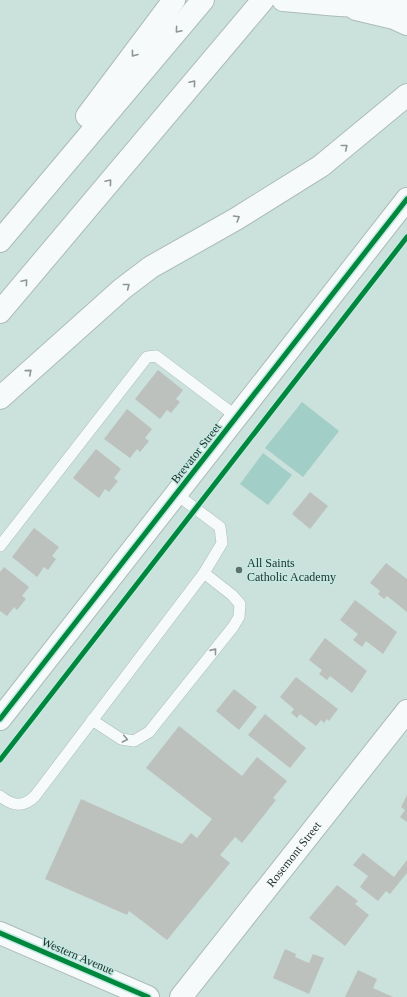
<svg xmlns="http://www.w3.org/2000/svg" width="407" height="997" font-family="'Times New Roman',serif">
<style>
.green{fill:#a1cec6}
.building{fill:#bdc1bd}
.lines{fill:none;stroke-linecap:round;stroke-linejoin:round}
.lane-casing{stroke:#acbcb9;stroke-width:12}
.street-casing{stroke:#acbcb9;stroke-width:24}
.secondary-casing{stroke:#acbcb9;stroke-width:24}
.primary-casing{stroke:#acbcb9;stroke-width:24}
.highway-casing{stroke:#acbcb9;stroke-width:24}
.lane{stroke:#f7fafa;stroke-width:11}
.street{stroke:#f7fafa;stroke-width:22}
.secondary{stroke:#f7fafa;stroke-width:22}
.primary{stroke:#f7fafa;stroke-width:22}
.highway{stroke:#f7fafa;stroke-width:22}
.cycleway-casing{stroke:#c3e9e1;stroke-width:8}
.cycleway{stroke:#00873e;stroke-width:5}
.oneway{stroke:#8d9694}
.poi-dot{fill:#5e6f6c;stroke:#c3e9e1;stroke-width:1.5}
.labels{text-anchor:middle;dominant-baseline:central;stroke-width:3;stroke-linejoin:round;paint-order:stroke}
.street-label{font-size:12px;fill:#23322f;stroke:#c3e9e1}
.poi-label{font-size:12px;fill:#23322f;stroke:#c3e9e1;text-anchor:start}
</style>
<rect width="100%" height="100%" fill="#cbe1dc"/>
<!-- green -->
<g class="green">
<path d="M302,402L339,431L303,477L265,448Z"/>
<path d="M263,453L292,475L268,505L240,484Z"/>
</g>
<!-- building -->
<g class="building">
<path d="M158,370L183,390L176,399L180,402L171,413L167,410L160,419L135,399Z"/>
<path d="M127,409L152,429L145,438L149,441L140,452L137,449L130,458L104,439Z"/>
<path d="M96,449L121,469L114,478L118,481L109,492L105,489L99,498L73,478Z"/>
<path d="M310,492L328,506L310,529L292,514Z"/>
<path d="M34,528L59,547L52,556L56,559L48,570L44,567L37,577L12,557Z"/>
<path d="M386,563L407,579V612L387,596L384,599L378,594L380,591L370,583Z"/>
<path d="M4,567L29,587L22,596L26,599L17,610L14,607L7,616L0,611V572Z"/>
<path d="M355,600L397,632L383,654L366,641L362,647L353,640L358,634L340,620Z"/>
<path d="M325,638L367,671L352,693L330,676L327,680L319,674L322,670L309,660Z"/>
<path d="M296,677L338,709L329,721L327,719L324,723L321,720L316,726L300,714L297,718L291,713L294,709L280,697Z"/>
<path d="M234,689L257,707L239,730L216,711Z"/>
<path d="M265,714L306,748L290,768L248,735Z"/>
<path d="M179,726L242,776L257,757L287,781L273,798L276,800L242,843L235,837L220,855L230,863L167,940L129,911L127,915L45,879L81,799L182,844L191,833L197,838L212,819L146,768Z"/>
<path d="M407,795V822L400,817L405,810L401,807Z"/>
<path d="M363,853L394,877L407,860V873L390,894L386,891L378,901L360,887L368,876L353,865Z"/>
<path d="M337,885L358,901L355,904L369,915L345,946L309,918Z"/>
<path d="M285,949L296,954L295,957L309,963L313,954L324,958L309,994L273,978Z"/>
<path d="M358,970L377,979L373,988L393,997H345Z"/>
</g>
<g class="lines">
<!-- lane casing -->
<g class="lane-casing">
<g id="lane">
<path d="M0,546L147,357L156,356L237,417"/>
<path d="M92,720L121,739L134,741L149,732L233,627L239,617L240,604L232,595L204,573"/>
<path d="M0,796C13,806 23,808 35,796L204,573L222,543L220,527L176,494"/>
</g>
</g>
<!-- street casing -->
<g class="street-casing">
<g id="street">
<path d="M356,9L394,18L407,24"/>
<path id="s1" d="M181,997L407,711"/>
</g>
</g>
<!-- secondary casing -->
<g class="secondary-casing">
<g id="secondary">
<path d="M283,0C326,3 363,11 407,1"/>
<path d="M0,719L407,199"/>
</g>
</g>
<!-- primary casing -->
<g class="primary-casing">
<path id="primary" d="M0,933L148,997"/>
</g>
<!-- highway casing -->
<g class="highway-casing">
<g id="highway">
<path d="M87,116L174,0"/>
<path d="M0,241L203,0"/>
<path d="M0,312L263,0"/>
<path d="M0,398L122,289L151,267L236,219L321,166L407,95"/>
</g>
</g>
<!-- lane -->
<use href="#lane" class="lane"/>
<!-- street -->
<use href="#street" class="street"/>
<!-- secondary -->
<use href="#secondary" class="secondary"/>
<!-- primary -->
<use href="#primary" class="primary"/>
<!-- highway -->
<use href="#highway" class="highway"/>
<!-- cycleway casing -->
<g class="cycleway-casing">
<g id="cycleway">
<path d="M0,719L407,199"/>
<path d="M0,760L407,237"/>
<path d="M0,933L148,997"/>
</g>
</g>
<!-- cycleway -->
<use href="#cycleway" class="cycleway"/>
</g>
<!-- one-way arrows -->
<defs><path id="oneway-chevron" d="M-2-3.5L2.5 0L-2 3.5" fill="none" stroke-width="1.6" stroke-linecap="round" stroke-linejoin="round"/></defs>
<g class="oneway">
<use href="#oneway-chevron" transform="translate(178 30) rotate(130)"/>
<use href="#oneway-chevron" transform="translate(134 54) rotate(127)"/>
<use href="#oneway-chevron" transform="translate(193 83) rotate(-50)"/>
<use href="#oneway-chevron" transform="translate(345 147) rotate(-39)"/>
<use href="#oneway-chevron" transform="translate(109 182) rotate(-50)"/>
<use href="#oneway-chevron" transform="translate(237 218) rotate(-31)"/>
<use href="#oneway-chevron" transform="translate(25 282) rotate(-50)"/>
<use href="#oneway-chevron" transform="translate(127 286) rotate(-38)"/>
<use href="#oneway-chevron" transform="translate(29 372) rotate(-41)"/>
<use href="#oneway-chevron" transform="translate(214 651) rotate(-51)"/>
<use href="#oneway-chevron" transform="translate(125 739) rotate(11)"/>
</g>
<!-- markers -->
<circle class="poi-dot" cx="239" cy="570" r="4"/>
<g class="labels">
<!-- street labels -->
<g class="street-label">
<text transform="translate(196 453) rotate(-52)">Brevator Street</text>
<text stroke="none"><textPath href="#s1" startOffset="182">Rosemont Street</textPath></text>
<text transform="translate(78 956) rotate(23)">Western Avenue</text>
</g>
<!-- poi labels -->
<g class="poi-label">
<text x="247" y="563">All Saints<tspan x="247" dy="14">Catholic Academy</tspan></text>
</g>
</g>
</svg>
